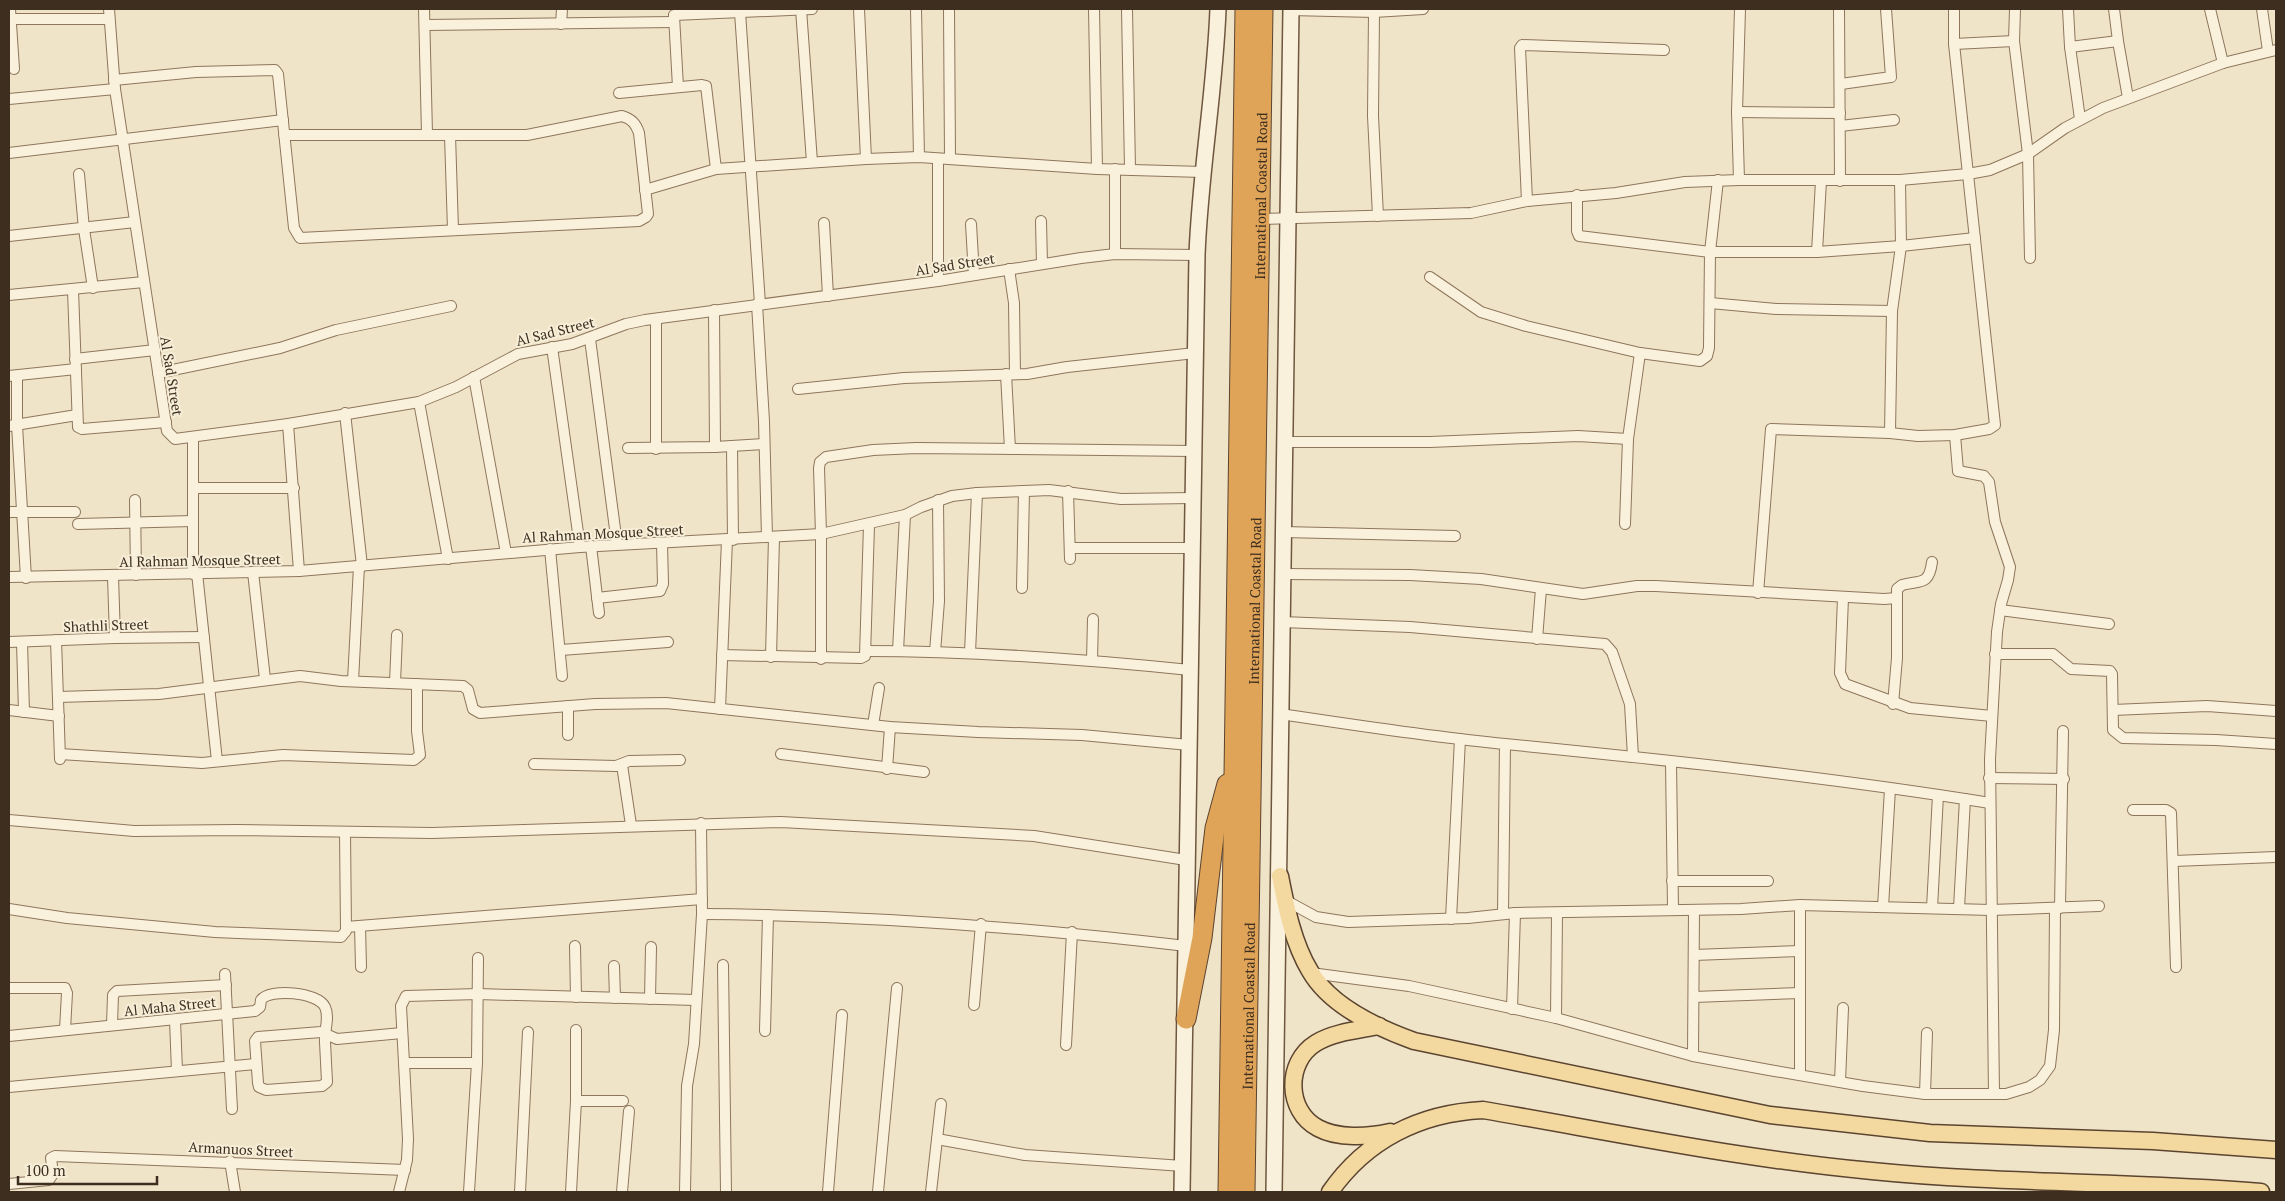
<svg xmlns="http://www.w3.org/2000/svg" width="2285" height="1201" font-family="'PT Serif',serif">
<style>
.lines{fill:none;stroke-linecap:round;stroke-linejoin:round}
.street-casing{stroke:#8d765c;stroke-width:12}
.secondary-casing{stroke:#6f573f;stroke-width:18}
.primary-casing{stroke:#5b4430;stroke-width:19}
.highway-casing{stroke:#5b4430;stroke-width:21}
.street{stroke:#faf1dc;stroke-width:10}
.secondary{stroke:#faf1dc;stroke-width:15}
.primary{stroke:#f3d9a0;stroke-width:16}
.highway{stroke:#e0a458;stroke-width:19}
.labels{text-anchor:middle;dominant-baseline:central;stroke-width:4;stroke-linejoin:round;paint-order:stroke}
.street-label{font-size:14px;fill:#3d2e20;stroke:#f7eed8}
</style>
<rect width="100%" height="100%" fill="#f0e4c8"/>
<g class="lines">
<!-- street casing -->
<g class="street-casing">
<g id="street">
<path d="M10,9L14,69"/>
<path d="M109,9L115,89L167,431L175,439L288,424L419,402L456,387L518,354L572,344L626,324L645,320L938,281L1081,258L1115,254L1197,255"/>
<path d="M424,9L427,134"/>
<path d="M801,9L812,162"/>
<path d="M859,9L866,159"/>
<path d="M916,9L919,157"/>
<path d="M949,9L950,159"/>
<path d="M1094,9L1097,169"/>
<path d="M1127,9L1130,169"/>
<path d="M1839,9L1840,181"/>
<path d="M2015,9L2014,41L2028,154L2030,258"/>
<path d="M2068,9L2070,47L2080,119"/>
<path d="M2114,9L2118,41L2128,98"/>
<path d="M2210,9L2223,63"/>
<path d="M2262,9L2268,51"/>
<path d="M1290,10L1374,12L1423,9"/>
<path d="M740,12L760,304"/>
<path d="M1374,12L1373,116L1378,216"/>
<path d="M674,15L812,9"/>
<path d="M674,16L678,87"/>
<path d="M9,19H109"/>
<path d="M561,24L562,9"/>
<path d="M425,25L674,22"/>
<path d="M1954,44L2014,41"/>
<path d="M2070,47L2118,41"/>
<path d="M114,80L196,72L275,70L278,74L294,228L300,238L639,221L646,217L648,214L639,133C636,124 632,119 622,116L527,135H284"/>
<path d="M1841,84L1891,77L1886,9"/>
<path d="M619,93L702,85L706,86L716,169"/>
<path d="M9,99L115,89"/>
<path d="M1737,112L1840,113"/>
<path d="M1840,126L1894,120"/>
<path d="M450,135L453,230"/>
<path d="M9,153L283,120"/>
<path d="M938,159V281"/>
<path d="M79,174L84,229L93,288"/>
<path d="M1739,180L1737,112L1740,9"/>
<path d="M645,190L716,169L866,159L919,157L1097,169L1203,172"/>
<path d="M1577,195V231L1579,236L1710,252H1817L1901,246L1975,238"/>
<path d="M1527,201L1520,48L1522,45L1664,50"/>
<path d="M1260,219L1471,213L1527,201L1616,193L1685,182L1739,180H1900L1968,174L1990,170L2028,154L2065,128L2103,108L2223,63L2276,50"/>
<path d="M1041,221L1042,264"/>
<path d="M824,223L828,296"/>
<path d="M971,224L974,275"/>
<path d="M9,236L135,222"/>
<path d="M1817,252L1821,181"/>
<path d="M1115,254V169"/>
<path d="M1009,269L1014,303L1015,374"/>
<path d="M1430,277L1481,312L1526,326L1640,353L1700,361L1707,356L1709,348L1710,252L1718,180"/>
<path d="M73,290L78,427L82,429L166,422"/>
<path d="M9,295L144,282"/>
<path d="M1710,303L1776,309L1892,311"/>
<path d="M757,304L764,421L767,537"/>
<path d="M714,310L715,447"/>
<path d="M590,339L617,544"/>
<path d="M552,347L580,547"/>
<path d="M75,359L155,350"/>
<path d="M158,373L280,348L336,330L451,306"/>
<path d="M1006,374L1010,449"/>
<path d="M9,376L76,369"/>
<path d="M17,376V425L26,578"/>
<path d="M474,377L506,553"/>
<path d="M798,389L904,378L1027,374L1067,367L1195,353"/>
<path d="M419,402L448,559"/>
<path d="M345,413L362,566"/>
<path d="M288,424L299,571"/>
<path d="M9,426L77,415"/>
<path d="M1890,433L1892,311L1901,246L1900,180"/>
<path d="M1955,435L1958,471L1984,476L1989,482L1995,522L2010,567L2008,580L2001,604L1997,632L1990,759L1994,1094"/>
<path d="M1284,442H1430L1578,436L1628,439"/>
<path d="M732,446L733,540"/>
<path d="M628,448L715,447L764,444"/>
<path d="M656,449V319"/>
<path d="M193,488H294"/>
<path d="M1068,491L1070,559"/>
<path d="M135,500L136,575"/>
<path d="M9,512H75"/>
<path d="M78,524L193,521"/>
<path d="M1625,524L1628,439L1640,353"/>
<path d="M1283,532L1455,536"/>
<path d="M591,546L599,613"/>
<path d="M1070,548H1192"/>
<path d="M550,549L562,676"/>
<path d="M253,572L265,679"/>
<path d="M197,573L217,761"/>
<path d="M193,574V437"/>
<path d="M1283,574L1410,575L1481,579L1583,594L1637,586H1656L1884,599L1897,598V589L1902,585C1920,580 1929,586 1932,562"/>
<path d="M113,576L115,638"/>
<path d="M9,577L299,571L580,547L821,534L905,515L921,507L952,496L977,493L1049,490L1121,499L1193,498"/>
<path d="M1022,588L1024,491"/>
<path d="M1758,593L1771,429L1890,433L1918,436L1955,435L1989,429L1995,425L1954,44V9"/>
<path d="M597,598L660,591L663,584L662,543"/>
<path d="M1843,598L1840,673L1845,684L1910,708L1992,716"/>
<path d="M2000,610L2109,624"/>
<path d="M1282,622L1410,627L1605,644L1612,652L1630,704L1633,757"/>
<path d="M1537,639L1541,589"/>
<path d="M56,640L60,759"/>
<path d="M9,642L115,638L204,637"/>
<path d="M22,642L24,712"/>
<path d="M561,650L668,642"/>
<path d="M866,651C974,651 1082,659 1190,670"/>
<path d="M898,651L905,515"/>
<path d="M935,652L939,601L938,500"/>
<path d="M970,653L977,493"/>
<path d="M1995,654H2053L2071,669L2110,671L2112,674L2113,730L2123,738L2216,740L2276,744"/>
<path d="M722,655L861,658L865,656L869,525"/>
<path d="M771,657L774,537"/>
<path d="M821,659V534L819,468L820,462L826,457L873,450L916,448L1194,451"/>
<path d="M1092,660L1093,619"/>
<path d="M353,681L359,566"/>
<path d="M395,683L397,635"/>
<path d="M58,697L159,694L300,676L341,681L463,686L468,690L473,709L480,713L595,704L666,703L890,727L978,732L1082,735L1189,745"/>
<path d="M1893,704L1897,658V598"/>
<path d="M720,709L727,540"/>
<path d="M9,710L59,716"/>
<path d="M2113,710L2207,706L2276,711"/>
<path d="M1280,714C1355,725 1430,737 1505,744C1667,760 1829,777 1990,803"/>
<path d="M873,725L879,688"/>
<path d="M568,735V706"/>
<path d="M60,754L202,763L283,755L414,760L420,755L417,731V684"/>
<path d="M781,754L924,772"/>
<path d="M1671,762L1673,909"/>
<path d="M534,764L616,766L629,761L680,760"/>
<path d="M622,765L631,825"/>
<path d="M887,769L890,727"/>
<path d="M1989,778L2064,779"/>
<path d="M2133,810H2166L2171,813L2176,967"/>
<path d="M9,820L134,831L237,830L432,833L781,822L1034,836L1186,860"/>
<path d="M2174,861L2276,857"/>
<path d="M1672,881H1768"/>
<path d="M1285,900L1316,917L1348,922L1468,918L1515,913L1741,909L1800,905L1991,910L2099,906"/>
<path d="M1800,905V993"/>
<path d="M1883,907L1890,789"/>
<path d="M1932,908L1938,795"/>
<path d="M1959,908L1965,799"/>
<path d="M2060,908L2063,731"/>
<path d="M9,909L67,918L215,932L341,937L346,931L345,832"/>
<path d="M702,914C864,915 1025,927 1186,946"/>
<path d="M1503,914L1505,744"/>
<path d="M1451,919L1460,739"/>
<path d="M360,926L361,967"/>
<path d="M346,927L702,899"/>
<path d="M575,946L576,997"/>
<path d="M1694,955L1800,951"/>
<path d="M723,965L726,1192"/>
<path d="M614,966L615,998"/>
<path d="M1311,973L1409,986L1556,1018L1693,1056L1769,1070L1863,1086L1925,1094H2006L2029,1087L2040,1080L2050,1066L2054,1030L2055,908"/>
<path d="M225,974L232,1109"/>
<path d="M9,988H65L67,993L65,1030"/>
<path d="M1694,997L1800,993V1075"/>
<path d="M650,999L651,947"/>
<path d="M974,1005L981,924"/>
<path d="M1512,1009L1515,913"/>
<path d="M1556,1018L1557,913"/>
<path d="M175,1020L177,1071"/>
<path d="M112,1025L113,995L117,991L226,985"/>
<path d="M765,1031L768,915"/>
<path d="M9,1036L255,1011L260,1007L261,1000C270,988 318,992 325,1007C330,1017 324,1031 325,1042L327,1082L322,1086L266,1090L259,1087L258,1083L255,1041L258,1037L321,1032L337,1039L402,1033"/>
<path d="M1066,1045L1072,932"/>
<path d="M1693,1056L1694,910"/>
<path d="M404,1063H477"/>
<path d="M1840,1082L1843,1008"/>
<path d="M9,1087L256,1064"/>
<path d="M1925,1094L1927,1033"/>
<path d="M576,1101H623"/>
<path d="M937,1139L1025,1155L1183,1166"/>
<path d="M230,1161L235,1192"/>
<path d="M9,1184L49,1180L53,1174L51,1158L55,1156L405,1170"/>
<path d="M399,1192L407,1160L408,1139L401,1006L406,996L478,994L696,1000"/>
<path d="M469,1192L477,1063L478,958"/>
<path d="M520,1192L528,1032"/>
<path d="M571,1192L576,1101V1030"/>
<path d="M622,1192L629,1111"/>
<path d="M685,1192L687,1086L694,1044L702,914L701,823"/>
<path d="M828,1192L842,1015"/>
<path d="M878,1192L897,988"/>
<path d="M931,1192L941,1104"/>
</g>
</g>
<!-- secondary casing -->
<g class="secondary-casing">
<g id="secondary">
<path d="M1182,1192L1197,255C1200,173 1215,91 1218,9"/>
<path d="M1274,1192L1291,9"/>
</g>
</g>
<!-- primary casing -->
<g class="primary-casing">
<g id="primary">
<path d="M1280,876C1286,907 1293,943 1310,971C1330,1006 1378,1028 1414,1041L1770,1115L1930,1133L2153,1141L2276,1150"/>
<path d="M1379,1026C1359,1030 1334,1032 1316,1043C1285,1062 1286,1111 1318,1128C1338,1139 1368,1137 1390,1132"/>
<path d="M1330,1192C1366,1140 1420,1113 1483,1110C1612,1132 1741,1159 1872,1171C2001,1184 2131,1181 2261,1192"/>
</g>
</g>
<!-- highway casing -->
<g class="highway-casing">
<g id="highway">
<path d="M1186,1019L1202,938L1215,828L1227,784"/>
<path d="M1228,1192L1245,9"/>
<path id="s1" d="M1245,1192L1263,9"/>
</g>
</g>
<!-- street -->
<use href="#street" class="street"/>
<!-- secondary -->
<use href="#secondary" class="secondary"/>
<!-- primary -->
<use href="#primary" class="primary"/>
<!-- highway -->
<use href="#highway" class="highway"/>
</g>
<g class="labels">
<!-- street labels -->
<g class="street-label">
<text stroke="none"><textPath href="#s1" startOffset="996">International Coastal Road</textPath></text>
<text transform="translate(955 264) rotate(-9)">Al Sad Street</text>
<text transform="translate(555 331) rotate(-14)">Al Sad Street</text>
<text transform="translate(172 376) rotate(81)">Al Sad Street</text>
<text transform="translate(603 533) rotate(-3)">Al Rahman Mosque Street</text>
<text transform="translate(200 560) rotate(-1)">Al Rahman Mosque Street</text>
<text stroke="none"><textPath href="#s1" startOffset="591">International Coastal Road</textPath></text>
<text transform="translate(106 625) rotate(-2)">Shathli Street</text>
<text stroke="none"><textPath href="#s1" startOffset="186">International Coastal Road</textPath></text>
<text transform="translate(170 1006) rotate(-6)">Al Maha Street</text>
<text transform="translate(241 1149) rotate(3)">Armanuos Street</text>
</g>
</g>
<!-- border -->
<rect width="2285" height="1201" fill="none" stroke="#3d2e20" stroke-width="20"/>
<!-- scale -->
<path d="M18 1176v8h139v-8" fill="none" stroke="#3d2e20" stroke-width="2.5"/>
<text x="25" y="1176" font-size="15" fill="#3d2e20" stroke="#f7eed8" stroke-width="4" paint-order="stroke">100 m</text>
</svg>
